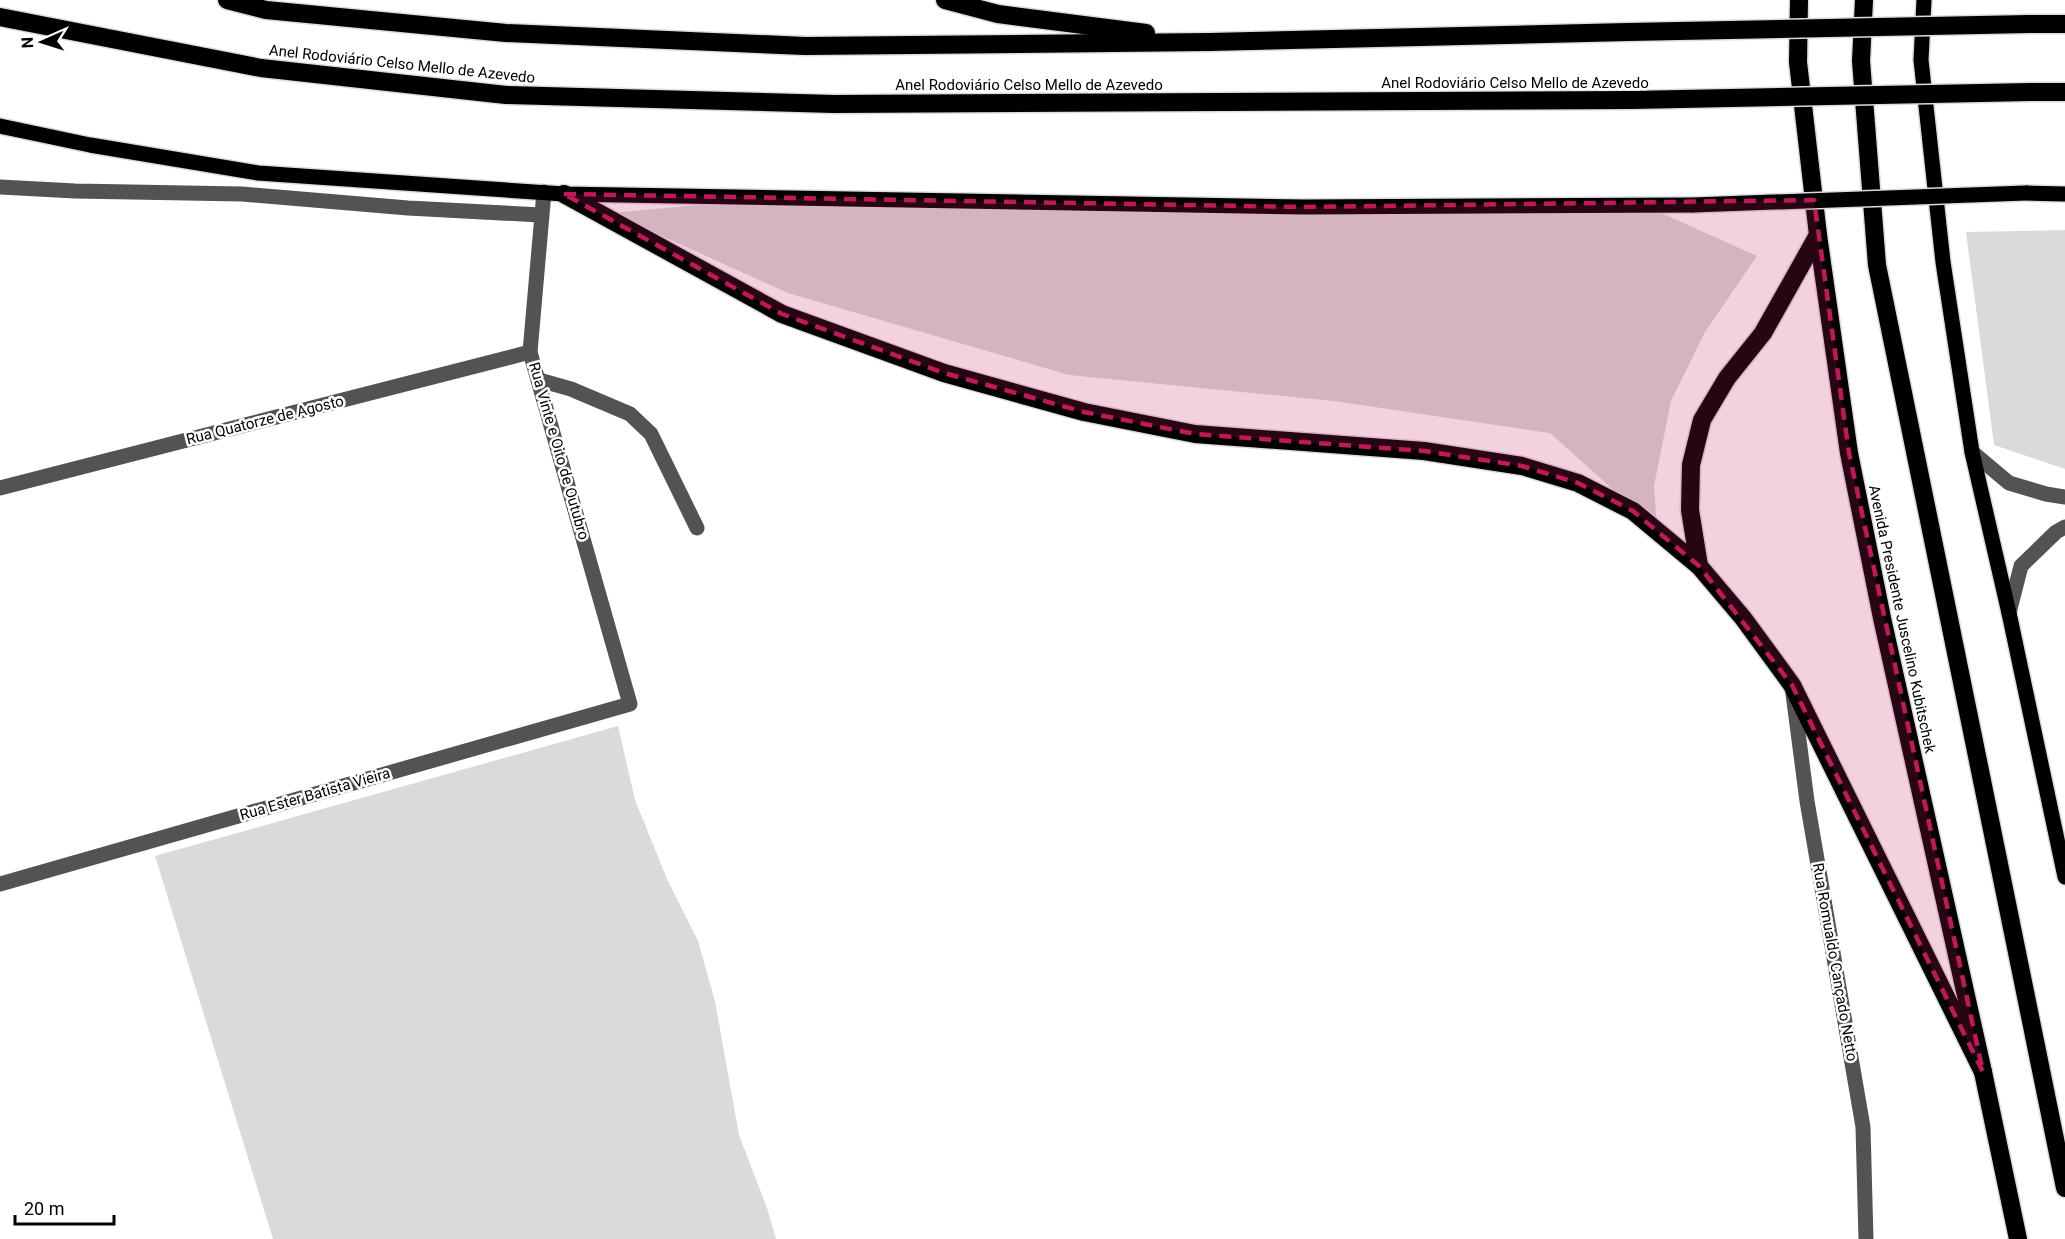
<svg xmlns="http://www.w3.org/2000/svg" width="2065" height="1239" font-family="Roboto,sans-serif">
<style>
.green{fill:#dadada}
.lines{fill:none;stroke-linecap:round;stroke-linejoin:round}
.major-casing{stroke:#dbdbdb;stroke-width:18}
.highway-casing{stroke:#dbdbdb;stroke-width:21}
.minor{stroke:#535353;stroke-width:15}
.major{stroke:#000;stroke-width:15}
.highway{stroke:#000;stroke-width:18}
.major-bridge-casing{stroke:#dbdbdb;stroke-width:18;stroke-linecap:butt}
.highway-bridge-casing{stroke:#dbdbdb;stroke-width:21;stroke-linecap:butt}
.major-bridge{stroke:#000;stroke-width:15}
.highway-bridge{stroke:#000;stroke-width:18}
.marked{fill:#c2185b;fill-opacity:0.2;stroke:#c2185b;stroke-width:4.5;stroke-dasharray:12 8;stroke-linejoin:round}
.labels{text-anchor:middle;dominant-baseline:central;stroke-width:5;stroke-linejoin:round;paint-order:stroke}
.street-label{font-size:15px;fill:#000;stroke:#fff}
</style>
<rect width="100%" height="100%" fill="#fff"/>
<!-- green -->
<g class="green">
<path d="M776,198L1639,203L1757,256L1705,332L1671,401L1654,486L1657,529L1550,433L1334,401L1069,375L788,293L611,213Z"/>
<path d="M2065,230V469L1994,445L1966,232Z"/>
<path d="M618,726L635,800L667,879L698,941L715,1001L739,1135L767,1208L776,1239H273L155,856Z"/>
</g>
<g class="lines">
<!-- major casing -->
<g class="major-casing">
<g id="major">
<path d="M1924,0L1921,60L1943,262L1972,452L2009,613L2065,877"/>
<path d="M0,126L90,145L258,173L564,194L1304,207L1693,205"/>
<path d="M2026,193L2065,194"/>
</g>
</g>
<!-- highway casing -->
<g class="highway-casing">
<g id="highway">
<path d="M227,0L266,10L506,33L805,46L1210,42L1628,32"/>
<path d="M945,0L998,14L1146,33"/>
<path d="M1799,0L1798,62L1818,235L1849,453L1882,618L1983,1072L2018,1239"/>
<path d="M1864,0L1861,61L1877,265L2065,1188"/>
<path d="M0,17L261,68L506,95L834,104L1631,100"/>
<path d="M2029,24H2065"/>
<path d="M2031,92H2065"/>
<path d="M564,194L782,314L944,373L1084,412L1195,434L1424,451L1522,466L1578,483L1633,511L1699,566L1743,618L1792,685L1983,1072"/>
<path d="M1699,566L1690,510L1691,465L1702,420L1727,378L1763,333L1818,235"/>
</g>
</g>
<!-- minor -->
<g class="minor">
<path d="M0,187L75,191L242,194L408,208L541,215"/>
<path d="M539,380L571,389L630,414L651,434L697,528"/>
<path d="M1972,452L2009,483L2046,494L2065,497"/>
<path d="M0,488L530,352"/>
<path d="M2009,613L2021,566L2056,532L2065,527"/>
<path d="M1793,694L1807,801L1863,1127L1866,1239"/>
<path d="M0,884L630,704L530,352L544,192"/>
</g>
<!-- major -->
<use href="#major" class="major"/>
<!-- highway -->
<use href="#highway" class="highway"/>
<!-- major-bridge casing -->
<g class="major-bridge-casing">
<path id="major-bridge" d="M1693,205L2026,193"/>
</g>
<!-- highway-bridge casing -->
<g class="highway-bridge-casing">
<g id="highway-bridge">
<path d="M1628,32L2029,24"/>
<path d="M1631,100L2031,92"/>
</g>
</g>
<!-- major-bridge -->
<use href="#major-bridge" class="major-bridge"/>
<!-- highway-bridge -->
<use href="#highway-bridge" class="highway-bridge"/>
</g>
<!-- marked area -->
<path class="marked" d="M564,194L1304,207L1814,200L1849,453L1983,1072L1792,685L1699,566L1633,511L1578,483L1522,466L1424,451L1195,434L1084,412L944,373L782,314Z"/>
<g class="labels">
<!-- street labels -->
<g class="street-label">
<text transform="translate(402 64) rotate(6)">Anel Rodoviário Celso Mello de Azevedo</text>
<text x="1515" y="83">Anel Rodoviário Celso Mello de Azevedo</text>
<text x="1029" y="85">Anel Rodoviário Celso Mello de Azevedo</text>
<text transform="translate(265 420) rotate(-14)">Rua Quatorze de Agosto</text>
<text transform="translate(559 451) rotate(74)">Rua Vinte e Oito de Outubro</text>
<text transform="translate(1902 619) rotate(78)">Avenida Presidente Juscelino Kubitschek</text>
<text transform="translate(315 794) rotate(-16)">Rua Ester Batista Vieira</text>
<text transform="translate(1835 962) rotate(80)">Rua Romualdo Cançado Netto</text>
</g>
</g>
<!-- north arrow -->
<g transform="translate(42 42) rotate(267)" stroke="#ffffff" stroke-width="4.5" paint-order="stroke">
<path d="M0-4.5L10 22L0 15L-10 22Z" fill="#000000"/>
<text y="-9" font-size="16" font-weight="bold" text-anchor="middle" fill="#000000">N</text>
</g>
<!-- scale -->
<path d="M15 1215v9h99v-9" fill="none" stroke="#000000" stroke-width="3"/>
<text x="24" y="1215" font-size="18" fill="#000000" stroke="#ffffff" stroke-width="4.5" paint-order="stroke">20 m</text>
</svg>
